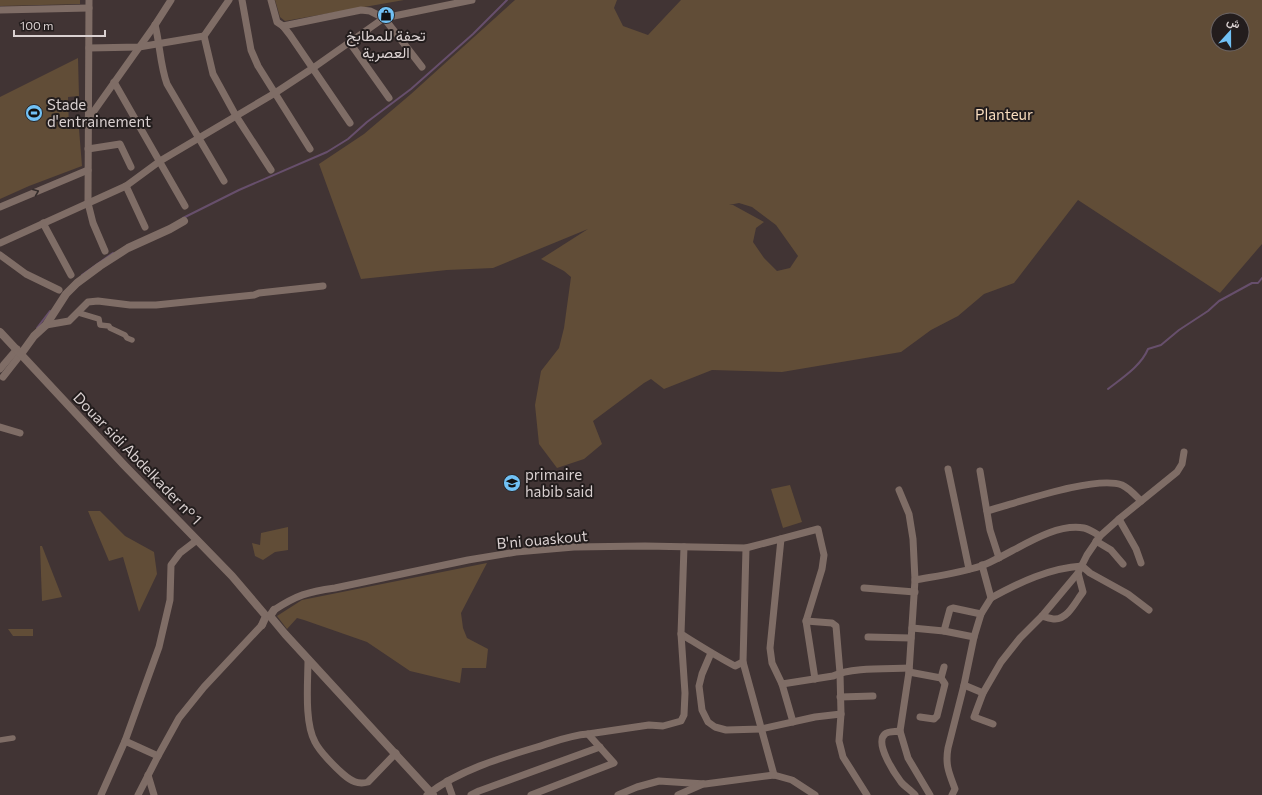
<svg xmlns="http://www.w3.org/2000/svg" width="1262" height="795" font-family="Commissioner,Vazirmatn,sans-serif">
<style>
.green{fill:#614d37;fill-rule:evenodd}
.lines{fill:none;stroke-linecap:round;stroke-linejoin:round}
.stream{stroke:#674f6c;stroke-width:2}
.pedestrian{stroke:#7f6d66;stroke-width:5.5}
.minor{stroke:#7f6d66;stroke-width:7}
.tertiary{stroke:#7f6d66;stroke-width:8}
.oneway{stroke:#352d2c}
.labels{text-anchor:middle;dominant-baseline:central;stroke-width:4;stroke-linejoin:round;paint-order:stroke}
.poi-label{font-size:15px;fill:#dad1d1;stroke:#231d1d;text-anchor:start}
.park-label{font-size:15px;fill:#fadebf;stroke:#231d1d}
.street-label{font-size:15px;fill:#dad1d1;stroke:#231d1d}
</style>
<rect width="100%" height="100%" fill="#413434"/>
<!-- green -->
<g class="green">
<path d="M0,0H80V4L0,6Z"/>
<path d="M275,0H404L285,21L280,17Z"/>
<path d="M515,0H617L614,8L623,26L648,35L681,0H1262V244L1220,293L1078,200L1014,283L984,294L958,316L931,330L901,352L782,372L712,370L664,389L651,379L644,383L593,421L602,444L584,459L557,468L539,444L535,405L541,371L559,348L564,328L571,277L564,271L541,259L588,229L493,268L447,270L361,279L319,164L364,134L411,94ZM1218,20H1242V44H1218ZM739,203L752,207L776,225L798,256L790,268L777,271L764,258L753,242L756,228L764,222L733,205H729Z"/>
<path d="M78,58L79,96L68,97L69,129H79L82,166L29,186L0,199V97Z"/>
<path d="M790,485L802,522L783,528L771,489Z"/>
<path d="M88,511H100L125,536L154,552L157,574L139,612L123,557L109,561Z"/>
<path d="M288,527V550L275,552L263,560L255,556L252,543L260,545L261,533Z"/>
<path d="M40,546H42L62,597L42,601Z"/>
<path d="M487,563L461,613L463,628L467,638L488,649L486,668H462L460,683L410,671L367,642L304,620L297,618L287,629L277,616L302,600Z"/>
<path d="M8,629H33V636H13Z"/>
</g>
<g class="lines">
<!-- stream -->
<g class="stream">
<path d="M183,218L239,190L327,152L348,139L367,122L411,89L473,34L507,0"/>
<path d="M82,275L113,253"/>
<path d="M37,328L50,311"/>
<path d="M1108,389C1122,378 1141,366 1148,349L1161,345L1179,330L1208,311L1219,301L1252,283H1258L1262,278"/>
</g>
<!-- pedestrian -->
<g class="pedestrian">
<path d="M79,313L99,319L100,325L109,326L110,328L125,335L127,338L132,340"/>
<path d="M0,740L13,738"/>
</g>
<!-- minor -->
<g class="minor">
<path d="M89,0L88,203L93,223L105,251"/>
<path d="M229,0L204,36L213,74L236,116L271,170"/>
<path d="M242,0L251,50L258,66L310,149"/>
<path d="M271,0L277,22L283,26L290,35L350,123"/>
<path d="M0,10L89,8"/>
<path d="M155,25C160,44 160,65 167,84L224,181"/>
<path d="M283,26L361,10L370,11L384,18L422,67"/>
<path d="M350,43L389,98"/>
<path d="M89,48L139,47L204,36"/>
<path d="M114,82L185,206"/>
<path d="M89,118L155,25L171,0"/>
<path d="M88,149L120,144L131,167"/>
<path d="M126,186L145,227"/>
<path d="M0,207L88,170"/>
<path d="M43,223L71,275"/>
<path d="M0,243L126,186L160,161L275,93L313,68L384,18L472,0"/>
<path d="M0,255L26,274L59,290"/>
<path d="M46,325L69,321L88,302L98,301L130,305H156L254,295L259,293L323,286"/>
<path d="M0,369L17,349"/>
<path d="M3,377L21,354"/>
<path d="M0,427L20,433"/>
<path d="M948,469L969,569"/>
<path d="M980,471L990,530L999,558"/>
<path d="M899,490L909,514L913,539L915,580L909,672L900,731L908,758L930,795"/>
<path d="M987,511C1017,503 1095,475 1122,485C1129,488 1136,496 1141,501"/>
<path d="M1119,519L1136,549L1141,563"/>
<path d="M781,539L770,648L772,663L782,684L793,722"/>
<path d="M1096,541L1111,550L1123,564"/>
<path d="M684,547L681,634C699,645 716,656 735,666L743,662"/>
<path d="M746,548L743,662L774,775"/>
<path d="M1082,566L1090,573L1128,594L1149,610"/>
<path d="M915,580C937,576 960,573 981,566C1011,555 1051,522 1084,528C1089,529 1095,533 1100,536"/>
<path d="M864,588L915,592"/>
<path d="M991,598C1020,582 1050,568 1082,566"/>
<path d="M274,610C297,595 307,592 335,588L468,560L516,552L574,547L645,546L746,548L818,529L824,555L822,569L806,621L815,679"/>
<path d="M1042,616C1046,617 1051,619 1055,619C1068,619 1076,601 1083,592L1078,573L1087,555L1100,536L1119,519L1177,472L1182,464L1184,452"/>
<path d="M806,621L832,623L836,626L840,673L841,714L839,741L843,757L867,795"/>
<path d="M912,628L944,631L974,637"/>
<path d="M944,631L950,609L953,608L981,614"/>
<path d="M868,637L911,638"/>
<path d="M711,653L702,674L699,686L702,710L708,722L715,727L726,730L761,729L815,717L841,714"/>
<path d="M308,659C308,682 304,722 315,742C320,752 335,767 343,774C351,781 358,785 368,782L396,753"/>
<path d="M909,672L941,678L945,684L937,716L934,719L920,717"/>
<path d="M941,678L944,667"/>
<path d="M782,684L833,676C851,667 888,669 909,668"/>
<path d="M964,685L983,693"/>
<path d="M840,697L873,696"/>
<path d="M993,724L974,717L983,693L1001,662L1020,638L1042,616L1078,573"/>
<path d="M900,731C896,732 888,731 885,734C874,743 895,774 901,782C905,787 911,790 915,795"/>
<path d="M588,734L649,725L663,726L681,721L684,715L685,693L681,634"/>
<path d="M125,741L158,756"/>
<path d="M148,775L154,795"/>
<path d="M447,781L452,795"/>
<path d="M101,795L125,741L159,647L170,600L171,565L180,553L197,540"/>
<path d="M138,795L158,756L179,718L204,687L262,625"/>
<path d="M427,795C457,771 500,758 537,747C554,742 570,735 588,734L614,763L531,795"/>
<path d="M471,795L479,791L600,747"/>
<path d="M618,795L637,787L659,781L705,784L774,775L792,780L815,795"/>
<path d="M678,795L703,784"/>
<path d="M952,795L955,789C949,773 945,765 948,748L964,685L974,637L981,614L991,598L982,565"/>
</g>
<!-- tertiary -->
<g class="tertiary">
<path d="M0,332L124,465L232,576L266,616L262,625"/>
<path d="M21,354L34,336L46,325L66,294L77,283L100,266L128,248L170,229L184,221"/>
<path d="M274,610L270,616L285,634L433,795"/>
</g>
</g>
<!-- one-way arrows -->
<defs><path id="oneway-chevron" d="M-2-3.5L2.5 0L-2 3.5" fill="none" stroke-width="1.6" stroke-linecap="round" stroke-linejoin="round"/></defs>
<use class="oneway" href="#oneway-chevron" transform="translate(36 192) rotate(-23)"/>
<!-- icons -->
<defs>
<g id="shop-disc" transform="scale(0.9)"><circle r="9.5" fill="#71c1f5" stroke="#231d1d"/><path d="M-5-2.5h2.3a2.7 3.5 0 0 1 5.4 0H5L5.5 6h-11ZM-1.5-2.5h3a1.5 2.3 0 0 0-3 0Z" fill="#111"/></g>
<g id="stadium-disc" transform="scale(0.9)"><circle r="9.5" fill="#71c1f5" stroke="#231d1d"/><path d="M0-5a6.5 5 0 1 0 0 10a6.5 5 0 1 0 0-10ZM-3.5-1.8h7v3.6h-7Z" fill="#111"/></g>
<g id="school-disc" transform="scale(0.9)"><circle r="9.5" fill="#71c1f5" stroke="#231d1d"/><path d="M0-5L7-2L0 1L-7-2ZM-4 1L0 2.5L4 1V4Q0 6-4 4Z" fill="#111"/></g>
</defs>
<g fill-rule="evenodd">
<use href="#shop-disc" x="386" y="15"/>
<use href="#stadium-disc" x="34" y="113"/>
<use href="#school-disc" x="512" y="483"/>
</g>
<g class="labels">
<!-- poi labels -->
<g class="poi-label">
<text x="386" y="35" text-anchor="middle">تحفة للمطابخ<tspan x="386" dy="17">العصرية</tspan></text>
<text x="47" y="104">Stade<tspan x="47" dy="17">d'entrainement</tspan></text>
<text x="525" y="474">primaire<tspan x="525" dy="17">habib said</tspan></text>
</g>
<!-- park labels -->
<g class="park-label">
<text x="1004" y="114">Planteur</text>
</g>
<!-- street labels -->
<g class="street-label">
<text transform="translate(138 458) rotate(46)">Douar sidi Abdelkader n° 1</text>
<text transform="translate(542 539) rotate(-5)">B'ni ouaskout</text>
</g>
</g>
<!-- north arrow -->
<g transform="translate(1230 32) rotate(21)"><circle r="19" fill="#231d1d" stroke="#6c6565"/>
<path d="M0-3L7 15L0 10L-7 15Z" fill="#71c1f5"/>
<text y="-6" font-size="11" font-weight="bold" text-anchor="middle" fill="#dad1d1">ش</text>
</g>
<!-- scale -->
<path d="M14 30v6h91v-6" fill="none" stroke="#dad1d1" stroke-width="2"/>
<text x="20" y="30" font-size="12" fill="#dad1d1" stroke="#231d1d" stroke-width="3" paint-order="stroke">100 m</text>
</svg>
